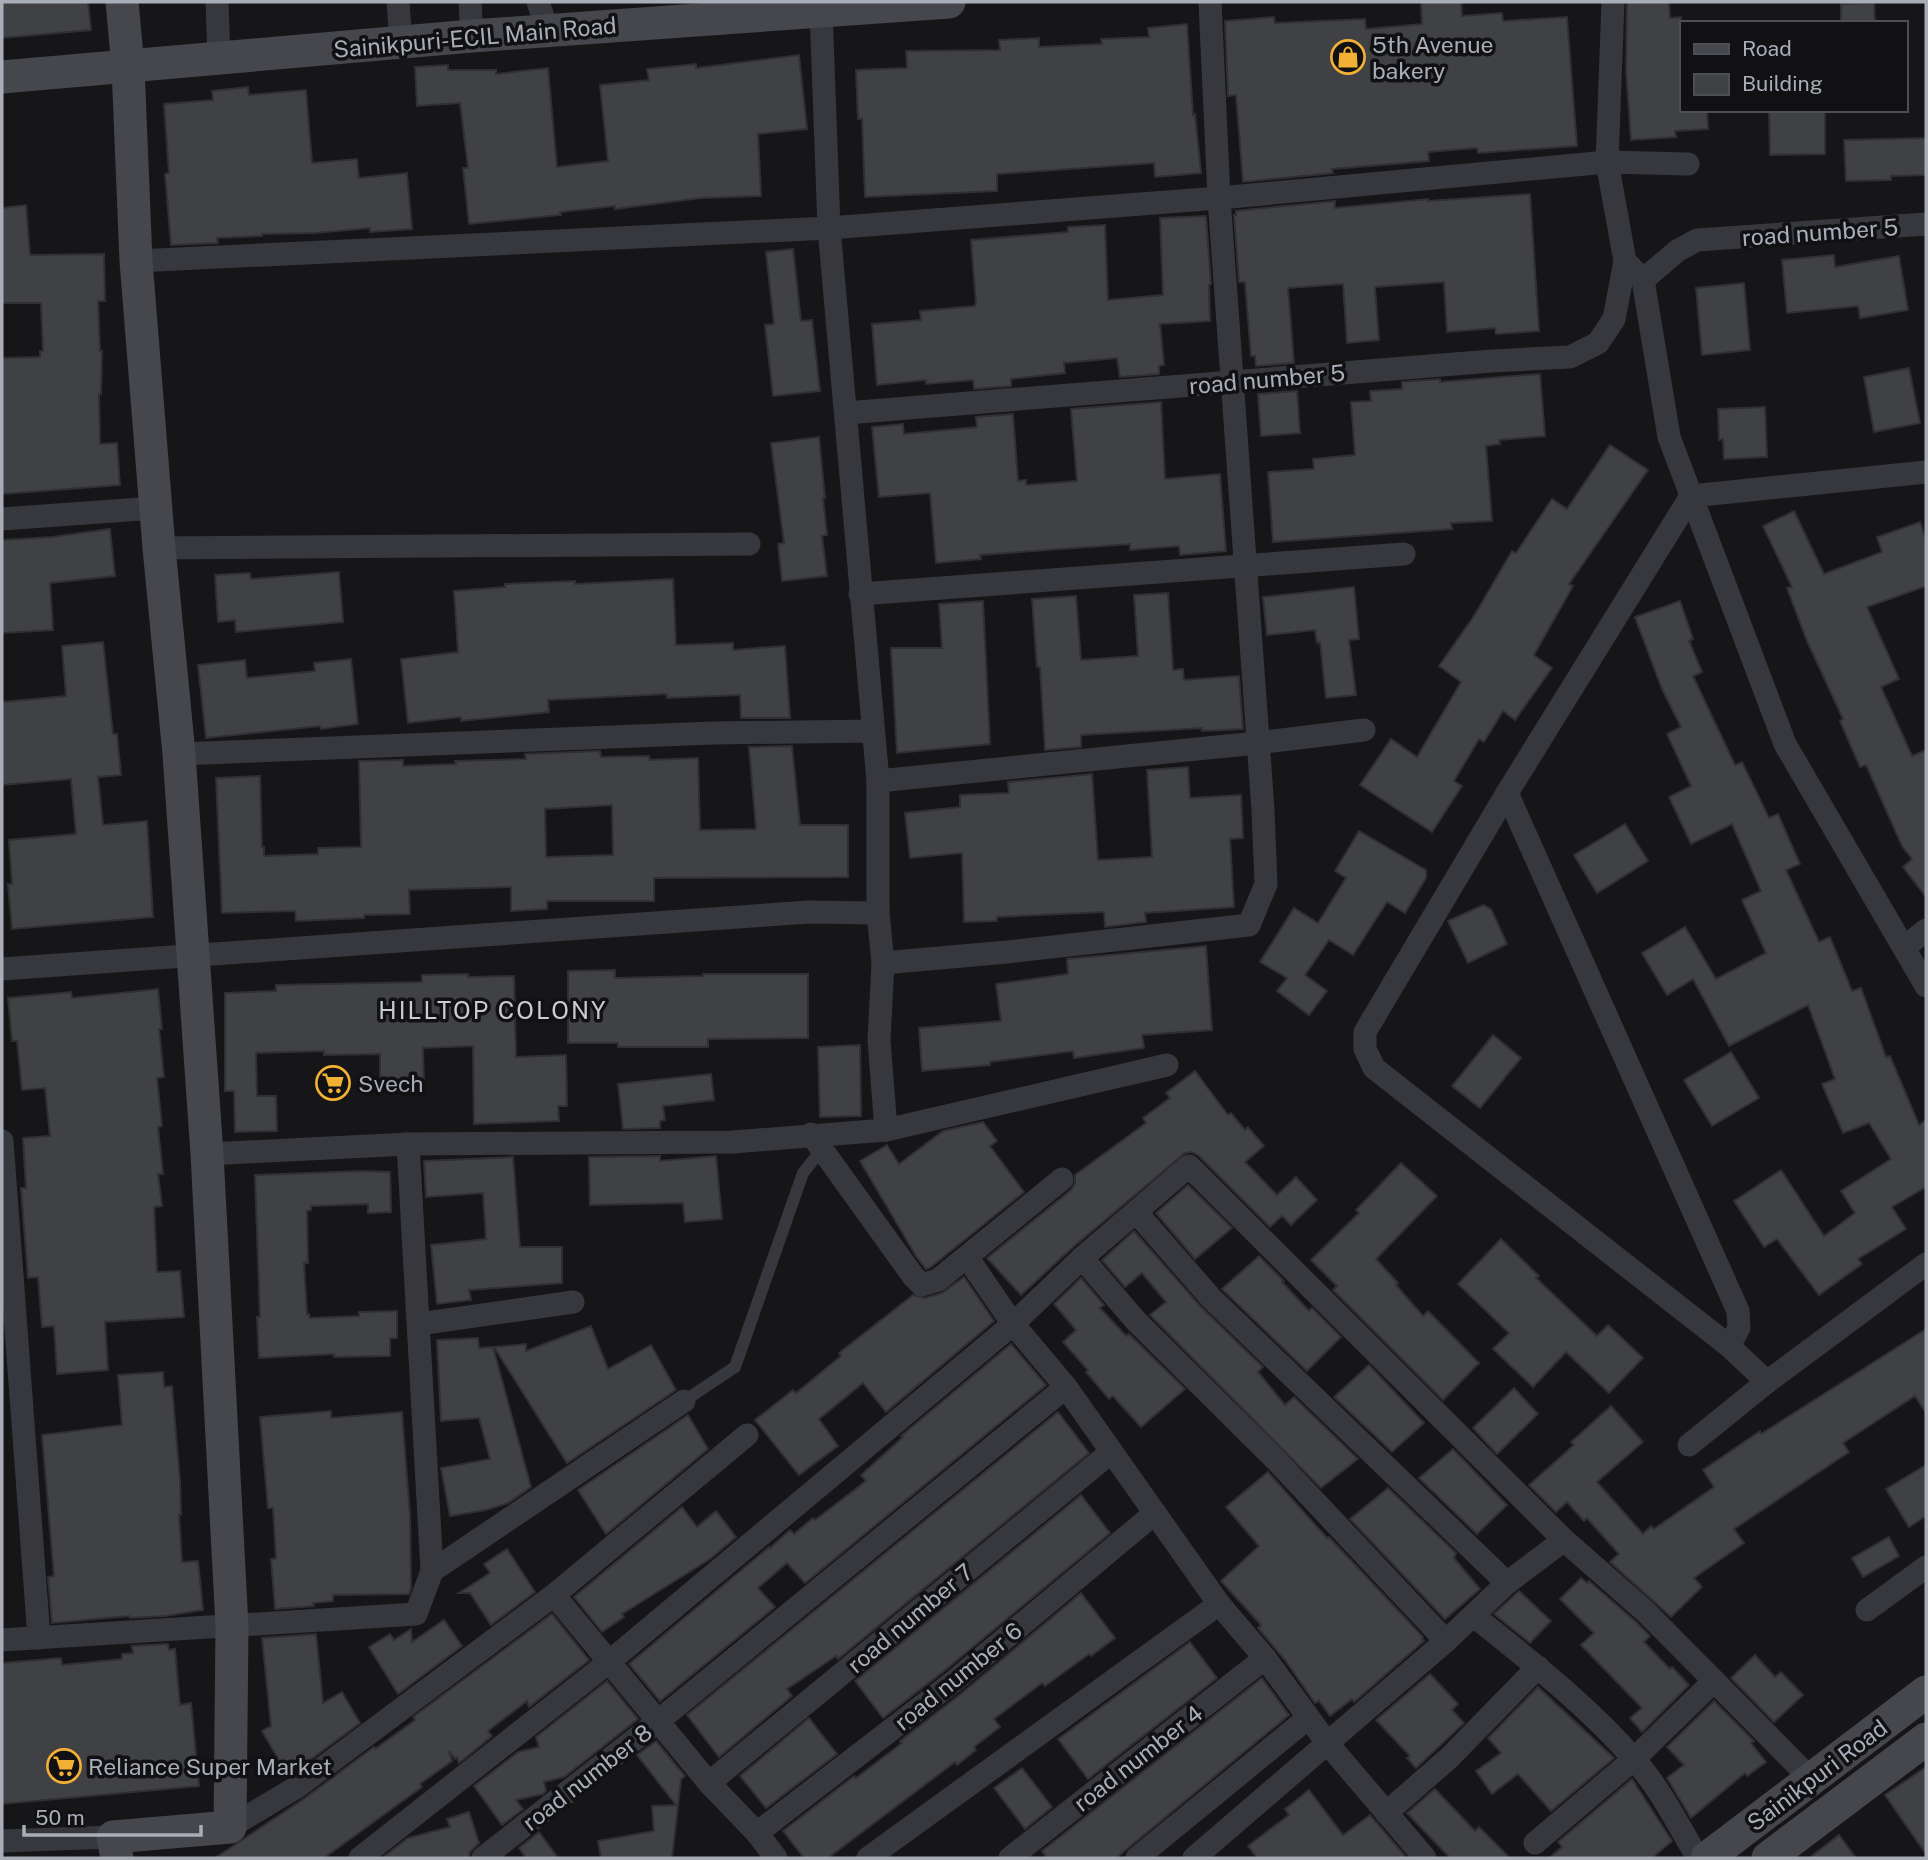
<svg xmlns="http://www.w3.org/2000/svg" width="1928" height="1860" font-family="'Public Sans',sans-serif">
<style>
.building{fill:#404145;stroke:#303034;stroke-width:2;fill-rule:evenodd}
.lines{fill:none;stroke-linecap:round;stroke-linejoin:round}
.lane{stroke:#37383d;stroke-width:12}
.street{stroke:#37383d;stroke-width:23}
.secondary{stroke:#45474d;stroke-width:33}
.labels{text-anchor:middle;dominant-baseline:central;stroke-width:7;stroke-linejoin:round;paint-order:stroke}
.street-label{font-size:23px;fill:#a8adb8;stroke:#111113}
.poi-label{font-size:23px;fill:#a8adb8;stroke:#111113;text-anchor:start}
.neighbourhood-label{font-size:24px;letter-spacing:2px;fill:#c9ccd4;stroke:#111113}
</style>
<rect width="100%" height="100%" fill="#161618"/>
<!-- building -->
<g class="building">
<path d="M2,2H88L91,30L2,38Z"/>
<path d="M1421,2H1461L1462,16L1502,13L1503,21L1567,17L1577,146L1478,153L1477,148L1428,152L1429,161L1332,169L1333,173L1243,182L1236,95L1228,96L1225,21L1274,17L1275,23L1365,19L1366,29L1422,24Z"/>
<path d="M1627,2H1669L1670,18L1681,17V110H1707L1708,129L1675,131L1676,137L1631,140L1626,70Z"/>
<path d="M1874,3L1875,23H1841V4Z"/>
<path d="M1187,24L1193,115L1195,114L1201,173L1155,177L1154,163L997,174V191L865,197L862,119H858L856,70L907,68L906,51L1000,50L999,40L1039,38V47L1102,44L1101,39L1149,37L1148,28Z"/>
<path d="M799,55L807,129L758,134L761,196L701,198L615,209V206L560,212L561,215L469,224L463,168H468L460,103L417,106L415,67L448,65V70H496V74L548,68L557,167L608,161L600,85L649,80L647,69L696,64V68Z"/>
<path d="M248,87L249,95L306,90L312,163L357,159L359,178L407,173L412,229L370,232V228L315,233L262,234V236L217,238L218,243L171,245L165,174L169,173L164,104L213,100L212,91Z"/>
<path d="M1769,110H1825V154L1770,155Z"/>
<path d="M1926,138V175L1891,176V180L1846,181L1844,140Z"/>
<path d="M1530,194L1539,331L1496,334L1495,328L1447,332L1444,282L1375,287L1379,340L1347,343L1343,284L1288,288L1294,363L1256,366L1255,356H1251L1245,282H1239L1234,215H1236V211L1335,201V208L1428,199V201Z"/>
<path d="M26,205L30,255L104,254L105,301H98L100,351H102L101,394H99L100,444L117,443L120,485L2,494V358L40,357V351H43L41,303H2V208Z"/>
<path d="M1206,216L1211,284L1209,285L1210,321L1160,324L1164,365L1159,366V374L1120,377L1117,358L1064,363L1065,373L1011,379V386L974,389L973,380L926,384V380L877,385L872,324L921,320L920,311L975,306L976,303L971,240L1068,232V227L1105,225L1108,300L1163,295L1160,218Z"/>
<path d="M793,249L801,321L812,320L820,391L773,396L765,325L774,324L766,252Z"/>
<path d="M1834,255L1835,267L1899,256L1908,310L1860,318L1858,306L1787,313L1782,260Z"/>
<path d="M1744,283L1750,350L1702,355L1696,288Z"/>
<path d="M1909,368L1920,423L1874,432L1864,377Z"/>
<path d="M1540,374L1545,436L1499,440L1500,444L1486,446L1492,521L1451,523L1452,529L1273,542L1268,472L1314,469L1313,459L1355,455L1351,402L1371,401L1370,391L1402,389V382L1440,379V382Z"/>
<path d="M1297,391L1300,433L1261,436L1258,394Z"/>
<path d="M1161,402L1165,479L1220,474L1226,551L1180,555L1179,546L1130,550V544L980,555L981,559L936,563L930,493L879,497L872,427L903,424L904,434L977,427L976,417L1013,414L1018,481L1026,480V485L1077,481L1071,409Z"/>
<path d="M1765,407L1767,457L1724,459L1723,439L1719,440L1718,409Z"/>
<path d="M819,437L825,498H823L827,535L822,536L827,576L782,581L778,544L784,543L771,443Z"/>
<path d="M1610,445L1648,470L1569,584L1573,586L1534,655L1552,668L1515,720L1503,711L1484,742L1479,739L1454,781L1462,786L1432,832L1360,785L1391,739L1417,757L1461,682L1439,666L1474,616L1512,551L1516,553L1552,499L1567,509Z"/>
<path d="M1794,511L1824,574L1882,552L1877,537L1920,522L1926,540V586L1867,607L1899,679L1881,687L1912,756L1926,750V897L1903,867L1912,859L1902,846L1866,765L1860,767L1840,721L1843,719L1807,641L1787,588L1792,587L1763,526Z"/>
<path d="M110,529L115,576L50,583L53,630L2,633V540L52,537Z"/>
<path d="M339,572L343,622L236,632L235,620L218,622L215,575L250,573L251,579Z"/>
<path d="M673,579L676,645L733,643V650L785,646L790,718H741L740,695L667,698V694L548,700L549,712L461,721V717L408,723L401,659L458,652L454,591L505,587V584L575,581V584Z"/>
<path d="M1354,587L1359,639L1349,640L1356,695L1326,698L1320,642L1317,643L1315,630L1267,635L1263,597Z"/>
<path d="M1168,593L1173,670L1183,669L1184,680L1239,676L1243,729L1202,731V728L1081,735V747L1045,750L1040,667H1037L1032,599L1076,596L1081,660L1138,656L1134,595Z"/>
<path d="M983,601L990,744L897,753L891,648H942L939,604Z"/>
<path d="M1680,601L1693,639L1689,641L1702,672L1693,676L1735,765L1742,762L1769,818L1778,814L1800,864L1786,870L1819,942L1830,937L1852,991L1861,988L1886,1057L1890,1056L1919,1125L1926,1120V1187L1892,1207L1906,1229L1858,1259L1862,1264L1819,1295L1777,1239L1764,1247L1734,1201L1781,1170L1824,1236L1855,1213L1841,1191L1891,1159L1869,1123L1843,1133L1822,1084L1835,1079L1808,1005L1729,1046L1693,979L1667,995L1642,953L1685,927L1716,979L1766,953L1742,900L1761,891L1732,824L1691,844L1669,797L1691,786L1667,734L1681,727L1662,689L1635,617Z"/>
<path d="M103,642L113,734H117L121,775L98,777L103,825L147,821L153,917L12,929L8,884H12L9,840L76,834L71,779L2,785V702L66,696L62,646Z"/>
<path d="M351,659L358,724L321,729L320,726L206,738L198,665L245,660L247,678L315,671L314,663Z"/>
<path d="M792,746L800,825H848V877L654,878V901H547V909L511,911V887L409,890L410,914L364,915V918L296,921L295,911L222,913L216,778L260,776L262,847H264V856L318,854V848L361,847L359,761L403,760V766L456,764L455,761L526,759L525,754L600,751L601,757L649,756L650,760L698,758L700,830L756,829L749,747ZM612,805L613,855L546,857L545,809Z"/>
<path d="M1188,767L1190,798L1241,795L1243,838L1230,839L1234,907L1145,913L1146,922L1105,927L1104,912L997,917V921L964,922L962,853L910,858L905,813L960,807V795L1009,793L1008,782L1092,774L1098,860L1152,857L1147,770Z"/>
<path d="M1625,824L1648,861L1597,893L1574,855Z"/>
<path d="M1359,831L1426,870V878L1405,913L1387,902L1353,955L1329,940L1305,975L1327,991L1309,1015L1277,991L1287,978L1260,962L1294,908L1318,923L1346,878L1335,871Z"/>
<path d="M1483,905L1491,909L1507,944L1468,963L1448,921Z"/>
<path d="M1206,946L1212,1030L1142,1035L1144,1048L1074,1058L1073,1051L990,1062V1065L922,1071L919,1028L1001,1021L996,984L1068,974L1067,959Z"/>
<path d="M615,970V978L703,976V974H808V1038L708,1039V1047H618V1043H568V971Z"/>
<path d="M468,974V977L514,976L516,1057L566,1055L567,1106H558L559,1121L474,1124L473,1046L423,1048L424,1082L380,1084V1054L324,1055V1051L256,1053L257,1096H276L277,1131L235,1132L234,1091H225V993L276,991V985L422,982V975Z"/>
<path d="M158,989L162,1029H159L164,1077L157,1078L162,1126L158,1127L163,1174H158L162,1206L154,1207L157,1272L180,1271L184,1317L105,1322L108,1370L57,1374L54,1326L42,1327L38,1277L28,1278L21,1188H26L23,1138L50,1136L45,1088L22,1090L17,1041H12L8,998L71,992L72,998Z"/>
<path d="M1493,1035L1521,1058L1480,1108L1452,1086Z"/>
<path d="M860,1045L861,1116L820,1117L818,1047Z"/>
<path d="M1731,1052L1759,1098L1712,1126L1684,1080Z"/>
<path d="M1195,1071L1228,1115L1231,1113L1245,1130L1248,1127L1264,1146L1245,1162L1277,1195L1296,1177L1317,1200L1291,1225L1282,1216L1270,1227L1199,1156L1192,1152L1185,1153L1073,1247L1021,1295L987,1258L1071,1190L1075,1183V1175L1146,1123L1143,1118L1170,1098L1166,1093Z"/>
<path d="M711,1074L714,1100L663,1106L665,1120L660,1121V1128L623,1129L618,1084Z"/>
<path d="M983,1122L997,1141L990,1146L1024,1192L931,1267L926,1269L916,1256L860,1161L887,1145L899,1164L943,1131Z"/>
<path d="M660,1156V1161L716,1156L722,1219L685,1222L683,1203L590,1205L589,1157Z"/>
<path d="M513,1157L520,1247H562V1283L469,1290L471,1300L437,1304L431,1245L486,1239L483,1193L426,1197L424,1161Z"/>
<path d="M1401,1163L1437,1196L1376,1259L1398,1283L1396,1285L1423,1316L1428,1311L1479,1363L1443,1400L1333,1290L1337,1286L1311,1260L1359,1213L1356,1210Z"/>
<path d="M362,1171L390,1172L391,1212L368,1213V1204L311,1206V1210L307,1211L308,1263H304L307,1314H309L310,1318L359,1316V1312L397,1311V1338H390V1356L334,1357V1354L259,1358L257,1317H260L255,1175Z"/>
<path d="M1188,1185L1232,1228L1195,1259L1156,1213Z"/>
<path d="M1134,1231L1201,1307L1263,1367L1258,1372L1285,1405L1294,1397L1358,1459L1321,1488L1150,1315L1166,1302L1142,1273L1125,1287L1102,1260Z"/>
<path d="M1501,1239L1539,1276L1536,1278L1597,1336L1608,1325L1643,1358L1609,1393L1566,1352L1533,1387L1493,1349L1509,1333L1458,1284Z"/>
<path d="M1259,1256L1284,1281L1282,1282L1309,1311L1312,1308L1341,1337L1307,1371L1222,1289Z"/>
<path d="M964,1277L994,1321L886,1412L863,1383L819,1419L838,1446L799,1475L755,1420L793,1390L796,1393L841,1356L839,1353L913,1295L925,1298L942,1293Z"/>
<path d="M1081,1278L1104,1305L1100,1308L1126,1336L1129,1334L1185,1389L1141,1427L1113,1396L1109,1399L1086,1372L1088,1370L1063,1342L1076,1330L1054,1304Z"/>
<path d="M591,1326L608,1369L651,1345L676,1390L567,1463L494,1347L526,1344V1351Z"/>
<path d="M1926,1329V1413L1915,1396L1843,1443L1849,1452L1734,1529L1744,1543L1694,1578L1702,1587L1671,1617L1610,1562L1619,1554L1587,1518L1584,1521L1567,1502L1556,1512L1529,1485L1574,1445L1571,1442L1611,1406L1643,1442L1597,1482L1643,1534L1651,1526L1654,1529L1714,1487L1703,1470L1760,1431L1761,1434Z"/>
<path d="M478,1338L479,1348L493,1347L531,1487L508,1503L486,1510L450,1516L441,1468L490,1459L479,1418L441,1421L437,1340Z"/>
<path d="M1011,1344L1046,1385L805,1583L787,1563L758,1588L775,1607L660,1701L629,1664L769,1547L770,1548L790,1530L794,1534L813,1518L815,1520L866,1481L861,1475L903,1437L901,1436Z"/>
<path d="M1369,1365L1424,1423L1392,1452L1334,1397Z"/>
<path d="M163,1372L164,1387L172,1386L180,1482L181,1515H179L182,1562L198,1561L203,1610L165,1616L130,1618L129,1616L52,1623L48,1577L54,1576L42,1435L122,1425L118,1375Z"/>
<path d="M1514,1388L1538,1414L1497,1454L1473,1428Z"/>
<path d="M331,1411V1418L402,1412L410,1516L411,1588L409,1594L333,1595V1601L313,1603L314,1606L275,1609L271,1559L276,1558L273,1508H268L260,1417Z"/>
<path d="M1058,1412L1089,1453L838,1659L836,1656L787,1689L792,1696L719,1757L687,1715Z"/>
<path d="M688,1415L708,1449L606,1534L578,1490Z"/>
<path d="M1453,1449L1507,1505L1477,1534L1419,1478Z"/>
<path d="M1926,1465V1516L1909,1527L1886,1489Z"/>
<path d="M1268,1472L1327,1538L1329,1537L1423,1637L1422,1639L1424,1641L1354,1702L1352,1699L1330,1716L1319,1701L1315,1703L1285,1660L1258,1628L1261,1625L1221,1581L1259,1546L1226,1507Z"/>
<path d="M1388,1488L1456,1553L1454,1558L1480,1589L1445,1619L1350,1519Z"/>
<path d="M1081,1495L1110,1533L944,1671L883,1718L855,1681Z"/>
<path d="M682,1507L697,1527L716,1511L736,1537L710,1559L622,1614L624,1617L602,1632L574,1597Z"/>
<path d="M1889,1537L1899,1556L1863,1577L1852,1558Z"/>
<path d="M507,1549L535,1592L491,1625L470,1593H459L490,1573L484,1564Z"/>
<path d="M1581,1578L1587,1583L1589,1581L1636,1622L1650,1636L1644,1642L1670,1669L1672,1667L1689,1685L1642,1732L1630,1718L1642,1708L1581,1645L1594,1633L1560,1599Z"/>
<path d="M1519,1591L1551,1621L1530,1643L1494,1614Z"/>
<path d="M1081,1593L1115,1638L1091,1656L1089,1654L1045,1686L1042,1683L994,1719L1000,1727L974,1747L976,1750L957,1765L955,1762L828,1858H804L783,1831L854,1776L856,1778L902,1743L900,1741L962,1693Z"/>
<path d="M552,1614L589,1660L529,1707L527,1701L488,1731L492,1736L459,1763L457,1757L455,1759L449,1751L452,1761L420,1784L422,1787L324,1858H215L305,1798L374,1747L375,1749L415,1720L413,1717Z"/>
<path d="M444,1620L462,1646L398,1694L369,1647L390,1634L394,1640L411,1629L412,1642Z"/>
<path d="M316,1634L323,1703L342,1692L360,1723L288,1776L262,1731L271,1726L262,1638Z"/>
<path d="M1190,1642L1217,1678L1088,1779L1058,1739Z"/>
<path d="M168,1644L169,1650L175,1649L180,1705L191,1703L199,1786L2,1804V1663L61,1658L62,1665L122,1659V1654L133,1653L132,1646Z"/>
<path d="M1755,1655L1775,1677L1781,1672L1803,1695L1774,1722L1731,1678Z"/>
<path d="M1430,1674L1458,1704L1452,1710L1464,1723L1416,1768L1407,1758L1410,1756L1376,1720Z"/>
<path d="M1262,1678L1289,1715L1116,1858H1047L1042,1851Z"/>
<path d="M607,1681L638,1719L564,1777L544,1782L546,1791L543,1794L516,1800L523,1809L502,1825L474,1786L518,1752L539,1747L536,1737Z"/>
<path d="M1538,1687L1614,1758L1551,1811L1518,1774L1492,1794L1476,1771L1501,1753L1488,1738Z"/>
<path d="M1714,1701L1754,1741L1751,1743L1766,1762L1747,1776L1745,1773L1691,1818L1667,1778L1684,1765L1667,1747Z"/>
<path d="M809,1718L837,1754L766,1808L740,1776Z"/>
<path d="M656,1741L685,1776L681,1779L672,1858H601L598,1841L654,1831L652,1806L676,1805L637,1755Z"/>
<path d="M1926,1767V1854L1885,1795Z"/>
<path d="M1022,1768L1052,1807L1025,1829L994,1788Z"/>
<path d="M1632,1779L1672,1841L1652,1858H1549L1562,1847L1558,1842Z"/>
<path d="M1435,1789L1475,1831L1479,1827L1510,1858H1450L1407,1813Z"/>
<path d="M1309,1790L1343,1835L1370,1815L1407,1858H1257L1248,1846L1289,1815L1285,1809Z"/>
<path d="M469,1812L479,1843L470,1852L469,1858H382L408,1838L450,1827L447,1819Z"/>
<path d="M539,1832L558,1858H526L519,1848Z"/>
<path d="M1839,1835L1856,1858H1809Z"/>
</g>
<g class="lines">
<!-- lane -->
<path class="lane" d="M684,1401L735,1367L803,1173L822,1149"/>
<!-- street -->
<g class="street">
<path d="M217,2L219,58"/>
<path d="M398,2L401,43"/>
<path d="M470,2L472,36"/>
<path d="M538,2L548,31"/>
<path d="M1613,2L1607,162L1625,261L1643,280L1669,437L1785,744L1926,986"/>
<path d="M821,9L829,228L878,781V913L883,963L879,1040L886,1130"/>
<path d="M136,261L829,228L1219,198L1607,162L1688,164"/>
<path d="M1643,280L1677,251L1697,240L1926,224"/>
<path d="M846,413L1492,361L1570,357L1598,343L1614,319L1625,261"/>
<path d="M2,519L155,508"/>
<path d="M159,548L749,544"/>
<path d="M860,594L1404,554"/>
<path d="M179,754L714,733L873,731"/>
<path d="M878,781L1257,743L1364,730"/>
<path d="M1507,793L1738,1311L1739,1328L1729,1346"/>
<path d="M1904,948L1926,930"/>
<path d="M883,963L1007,952L1249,925L1266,884L1263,810L1219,198L1210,2"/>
<path d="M2,969L809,912L878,913"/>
<path d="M811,1134L913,1276L922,1285L938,1280L1062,1179"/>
<path d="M2,1141L39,1638"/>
<path d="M207,1154L408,1144L733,1142L886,1130L1167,1065"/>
<path d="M1136,1212L1211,1298L1507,1583"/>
<path d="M967,1257L1013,1324L1066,1387L1219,1604L1265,1658L1328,1744L1425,1858"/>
<path d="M1082,1258L1136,1321L1275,1459L1446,1641"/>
<path d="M419,1324L573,1302"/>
<path d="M1767,1382L1729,1346L1374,1068L1365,1049V1032L1507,793L1691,496L1926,472"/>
<path d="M1689,1445L1767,1382L1926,1264"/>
<path d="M432,1571L684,1401"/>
<path d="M554,1595L709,1783L757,1833L776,1858"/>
<path d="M1867,1610L1926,1567"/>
<path d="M1474,1616C1530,1661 1587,1705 1634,1759C1660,1788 1678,1825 1698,1858"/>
<path d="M2,1640L416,1614L432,1571L408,1144"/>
<path d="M709,1783L1110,1453"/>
<path d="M1386,1813L1449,1758L1538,1667"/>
<path d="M230,1827L297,1787L554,1595L747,1435"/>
<path d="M757,1833L953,1682L1155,1513"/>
<path d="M2,1841L113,1837"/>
<path d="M1535,1843L1634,1759L1714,1681"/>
<path d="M360,1858L609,1662L1013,1324L1082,1258L1189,1166L1564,1540L1646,1612L1812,1780"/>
<path d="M483,1858L657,1722L1066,1387"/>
<path d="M868,1858L1219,1604"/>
<path d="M1010,1858L1265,1658"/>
<path d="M1137,1858L1308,1718"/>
<path d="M1194,1858L1446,1641L1507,1583L1564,1540"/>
</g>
<!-- secondary -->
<g class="secondary">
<path d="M2,77L472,36L949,2"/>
<path d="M117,1858L113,1837L230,1827L232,1626L207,1154L179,754L159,548L136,261L128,67L122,2"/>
<path d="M1707,1858L1926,1692"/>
<path d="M1768,1858L1926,1739"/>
</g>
</g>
<!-- icons -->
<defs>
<g id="shop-ring" transform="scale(1.75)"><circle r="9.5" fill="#111113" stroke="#f2b134" stroke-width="1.5"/><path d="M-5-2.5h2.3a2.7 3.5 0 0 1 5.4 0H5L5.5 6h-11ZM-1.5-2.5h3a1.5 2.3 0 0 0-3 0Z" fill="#f2b134"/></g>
<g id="supermarket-ring" transform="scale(1.75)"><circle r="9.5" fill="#111113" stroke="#f2b134" stroke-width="1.5"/><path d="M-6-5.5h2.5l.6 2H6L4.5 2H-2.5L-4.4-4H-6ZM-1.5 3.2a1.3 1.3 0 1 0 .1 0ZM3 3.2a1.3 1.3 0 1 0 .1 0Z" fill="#f2b134"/></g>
</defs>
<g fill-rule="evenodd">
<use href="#shop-ring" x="1348" y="57"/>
<use href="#supermarket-ring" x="333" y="1083"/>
<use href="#supermarket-ring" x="64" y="1766"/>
</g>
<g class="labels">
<!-- street labels -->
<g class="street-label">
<text transform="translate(475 37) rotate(-5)">Sainikpuri-ECIL Main Road</text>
<text transform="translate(1820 232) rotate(-4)">road number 5</text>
<text transform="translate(1267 379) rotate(-5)">road number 5</text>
<text transform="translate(910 1618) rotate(-40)">road number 7</text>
<text transform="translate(958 1676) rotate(-39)">road number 6</text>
<text transform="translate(1138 1758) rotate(-38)">road number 4</text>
<text transform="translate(1817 1775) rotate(-37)">Sainikpuri Road</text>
<text transform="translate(587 1777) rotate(-38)">road number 8</text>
</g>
<!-- poi labels -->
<g class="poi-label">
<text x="1372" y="44">5th Avenue<tspan x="1372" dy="26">bakery</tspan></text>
<text x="358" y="1083">Svech</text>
<text x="88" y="1766">Reliance Super Market</text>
</g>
<!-- neighbourhood labels -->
<g class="neighbourhood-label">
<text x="493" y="1010">HILLTOP COLONY</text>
</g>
</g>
<!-- border -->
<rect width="1928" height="1860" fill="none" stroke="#a8adb8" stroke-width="7"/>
<!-- legend -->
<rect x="1680" y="21" width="228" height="91" fill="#111113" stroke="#4d4f55" stroke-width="2"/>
<rect x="1694" y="44" width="35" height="10" fill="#45474d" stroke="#4d4f55" stroke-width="2"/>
<text x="1742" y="56" font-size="21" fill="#a8adb8">Road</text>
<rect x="1694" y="74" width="35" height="21" fill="#404145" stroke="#4d4f55" stroke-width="2"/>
<text x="1742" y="91" font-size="21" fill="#a8adb8">Building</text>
<!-- scale -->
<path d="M24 1825v10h177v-10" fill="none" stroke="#a8adb8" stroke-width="3.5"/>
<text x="35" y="1825" font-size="21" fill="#a8adb8" stroke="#111113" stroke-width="5" paint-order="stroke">50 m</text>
</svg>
